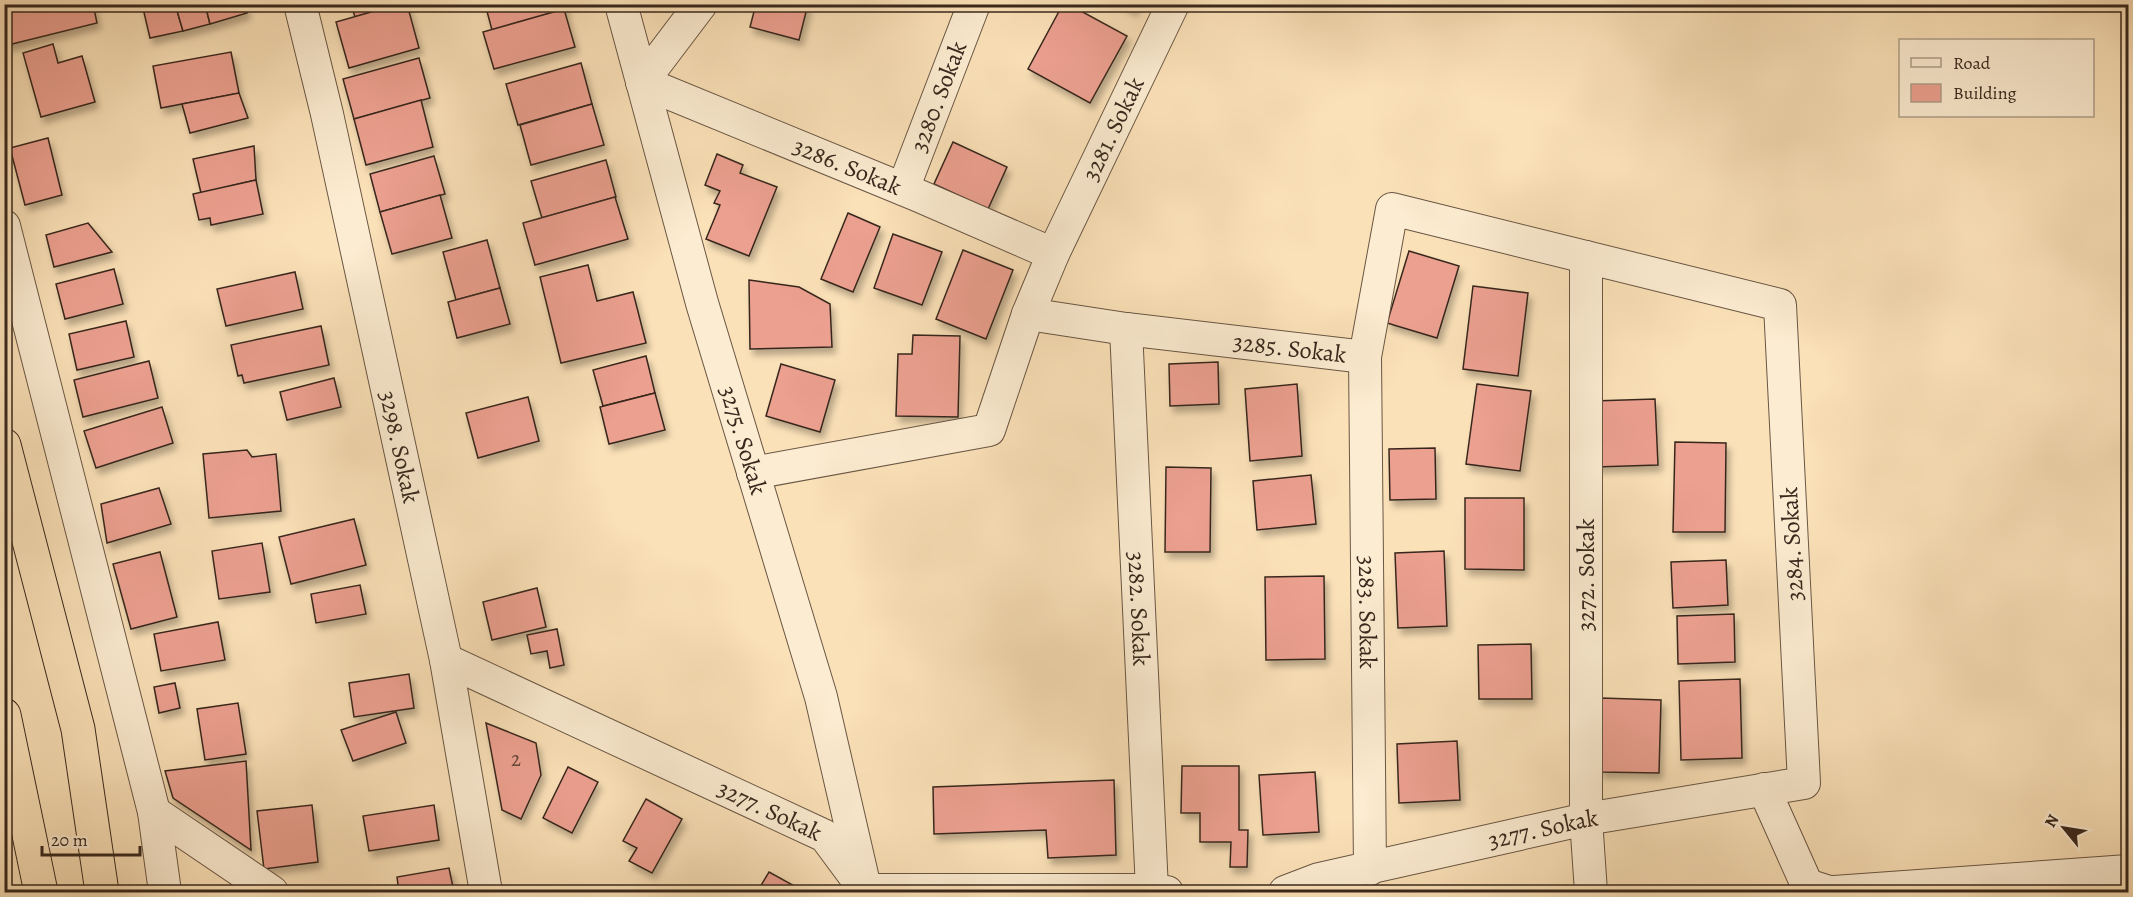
<svg xmlns="http://www.w3.org/2000/svg" width="2133" height="897" font-family="Alegreya,serif">
<style>
.building{fill:#eca090;stroke:#38281d;stroke-width:1.5;filter:url(#shadow)}
.lines{fill:none;stroke-linecap:round;stroke-linejoin:round}
.minor-casing{stroke:#695644;stroke-width:34}
.highway-casing{stroke:#38281d;stroke-width:35}
.minor{stroke:#fcecd1;stroke-width:32}
.highway{stroke:#fbe1b8;stroke-width:33}
.labels{text-anchor:middle;dominant-baseline:central;stroke-width:4.5;stroke-linejoin:round;paint-order:stroke}
.number-label{font-size:21px;fill:#65463a}
.street-label{font-size:24px;fill:#38281d;stroke:#fcecd1}
</style>
<defs>
<filter id="shadow"><feDropShadow dx="3.5" dy="6" stdDeviation="3" flood-color="#0004"/></filter>
</defs>
<rect width="100%" height="100%" fill="#fbe1b8"/>
<filter id="stains"><feTurbulence type="fractalNoise" baseFrequency=".00333" numOctaves="4"/><feColorMatrix values="0 0 0 0 .2 0 0 0 0 .09 0 0 0 0 .02 0 0 0 .5 -.17"/></filter>
<radialGradient id="worn" r=".72"><stop offset=".6" stop-color="#630" stop-opacity="0"/><stop offset="1" stop-color="#630" stop-opacity=".3"/></radialGradient>
<!-- building -->
<g class="building">
<path d="M4,4H93L97,23L4,46Z"/>
<path d="M142,4H175L183,31L150,38Z"/>
<path d="M175,4H205L210,24L183,31Z"/>
<path d="M205,4H245L247,13L210,24Z"/>
<path d="M351,4H399L355,17Z"/>
<path d="M399,4H407L419,48L349,68L336,22Z"/>
<path d="M485,4H565L566,9L492,30Z"/>
<path d="M756,4H808L799,40L750,27Z"/>
<path d="M1063,4H1068L1127,36L1090,103L1028,69Z"/>
<path d="M1121,4H1137L1134,10Z"/>
<path d="M564,9L575,47L494,69L483,32Z"/>
<path d="M53,44L58,63L82,56L95,102L41,117L23,53Z"/>
<path d="M231,52L239,93L161,108L153,66Z"/>
<path d="M419,58L430,98L354,119L343,79Z"/>
<path d="M581,63L592,104L518,125L506,84Z"/>
<path d="M239,93L248,118L190,133L182,104Z"/>
<path d="M421,100L433,147L366,165L354,119Z"/>
<path d="M592,104L604,145L531,165L520,125Z"/>
<path d="M48,138L62,195L25,205L10,148Z"/>
<path d="M953,142L1007,167L988,209L934,184Z"/>
<path d="M254,146L256,180L201,193L193,159Z"/>
<path d="M717,154L743,165L740,173L777,187L749,256L706,239L720,205L714,203L720,191L705,185Z"/>
<path d="M434,156L445,194L380,212L370,174Z"/>
<path d="M606,160L616,197L542,218L531,181Z"/>
<path d="M256,180L263,214L211,225L210,218L199,220L193,194Z"/>
<path d="M440,195L452,238L392,254L380,212Z"/>
<path d="M615,197L628,239L535,265L523,223Z"/>
<path d="M848,213L880,227L853,292L821,279Z"/>
<path d="M88,223L112,252L54,267L46,235Z"/>
<path d="M893,234L942,252L922,305L874,288Z"/>
<path d="M487,240L500,288L456,300L443,252Z"/>
<path d="M963,250L1013,270L986,339L936,319Z"/>
<path d="M1409,251L1459,266L1437,338L1387,323Z"/>
<path d="M588,265L597,301L633,292L646,343L561,363L540,277Z"/>
<path d="M114,269L123,304L65,319L56,284Z"/>
<path d="M295,272L303,309L226,326L217,289Z"/>
<path d="M749,280L799,287L830,304L832,347L750,349Z"/>
<path d="M1473,286L1528,293L1518,376L1463,369Z"/>
<path d="M500,288L510,324L457,338L448,302Z"/>
<path d="M126,321L134,357L77,370L69,334Z"/>
<path d="M321,326L329,365L244,383L242,375L238,376L231,345Z"/>
<path d="M913,335L960,336L958,417L896,416L898,354H912Z"/>
<path d="M646,356L655,393L603,406L593,370Z"/>
<path d="M149,361L158,398L83,417L74,380Z"/>
<path d="M1218,362L1219,404L1170,406L1169,364Z"/>
<path d="M781,364L835,380L820,432L766,416Z"/>
<path d="M334,378L341,407L287,420L280,392Z"/>
<path d="M1297,384L1302,456L1250,461L1245,389Z"/>
<path d="M1477,384L1531,391L1520,471L1466,464Z"/>
<path d="M655,393L665,430L609,444L600,407Z"/>
<path d="M528,397L539,441L478,458L466,413Z"/>
<path d="M1655,399L1658,465L1595,467L1593,401Z"/>
<path d="M162,407L173,443L96,468L84,431Z"/>
<path d="M1675,442L1726,443L1725,532H1673Z"/>
<path d="M1435,448L1436,499L1390,500L1389,449Z"/>
<path d="M247,450L252,457L276,454L281,511L209,518L203,454Z"/>
<path d="M1166,467L1211,468L1210,552H1165Z"/>
<path d="M1311,475L1316,524L1257,530L1253,481Z"/>
<path d="M159,488L171,524L107,543L101,504Z"/>
<path d="M1465,498H1524V570L1465,569Z"/>
<path d="M354,519L366,565L291,584L279,537Z"/>
<path d="M262,543L270,592L219,599L212,551Z"/>
<path d="M1444,551L1447,626L1398,628L1395,553Z"/>
<path d="M160,552L177,617L131,629L113,564Z"/>
<path d="M1726,560L1728,605L1673,608L1671,562Z"/>
<path d="M1324,576L1325,659L1266,660L1265,577Z"/>
<path d="M360,585L366,614L316,623L311,594Z"/>
<path d="M537,588L546,627L492,640L483,602Z"/>
<path d="M1734,614L1735,662L1678,664L1677,616Z"/>
<path d="M218,622L225,660L161,671L154,634Z"/>
<path d="M557,629L564,665L550,668L547,651L531,654L527,635Z"/>
<path d="M1531,644L1532,699H1479L1478,645Z"/>
<path d="M409,674L414,708L354,717L349,683Z"/>
<path d="M1740,679L1742,758L1681,760L1679,681Z"/>
<path d="M175,683L180,708L159,713L154,687Z"/>
<path d="M1601,698L1661,700L1659,773L1599,772Z"/>
<path d="M238,703L246,754L205,760L197,709Z"/>
<path d="M396,712L406,743L353,761L341,730Z"/>
<path d="M486,723L536,743L541,775L521,819L502,810Z"/>
<path d="M1457,741L1460,800L1399,803L1397,744Z"/>
<path d="M246,761L251,850L173,798L165,771Z"/>
<path d="M1182,766H1239V830H1248L1247,867H1230L1231,842H1200V813H1181Z"/>
<path d="M568,767L598,782L572,833L543,818Z"/>
<path d="M1315,772L1319,832L1263,835L1259,775Z"/>
<path d="M1114,780L1116,855L1048,858L1046,830L934,834L933,787Z"/>
<path d="M646,799L682,819L652,873L629,861L637,848L623,841Z"/>
<path d="M312,805L318,862L264,869L257,811Z"/>
<path d="M434,805L439,840L369,851L363,816Z"/>
<path d="M449,868L454,892H399L397,877Z"/>
<path d="M769,872L798,888L796,892H757Z"/>
</g>
<g class="lines">
<!-- minor casing -->
<g class="minor-casing">
<g id="minor">
<path id="s1" d="M300,4L327,114L446,660L486,892"/>
<path id="s2" d="M621,4L702,303L821,697L866,892"/>
<path id="s3" d="M642,82L917,195L1053,254"/>
<path d="M642,82L701,4"/>
<path id="s4" d="M903,189L974,4"/>
<path d="M4,226L154,812L165,892"/>
<path d="M1586,257V819L1591,892"/>
<path id="s5" d="M1028,314L1126,329L1365,357"/>
<path id="s6" d="M1126,329L1152,890"/>
<path id="s7" d="M753,473L989,430L1028,314L1053,254L1173,4"/>
<path id="s8" d="M446,660L825,836L865,890H1152L1167,892"/>
<path d="M1764,789L1807,885L1829,892"/>
<path d="M154,812L272,892"/>
<path id="s9" d="M1285,892L1319,879L1586,819L1804,783L1780,305L1392,209L1365,357L1370,869"/>
<path d="M1834,892L2128,871"/>
</g>
</g>
<!-- highway casing -->
<g class="highway-casing">
<g id="highway">
<path d="M4,445L78,729L102,892"/>
<path d="M4,715L41,892"/>
</g>
</g>
<!-- minor -->
<use href="#minor" class="minor"/>
<!-- highway -->
<use href="#highway" class="highway"/>
</g>
<g class="labels">
<!-- number labels -->
<g class="number-label">
<text x="516" y="759">2</text>
</g>
<!-- street labels -->
<g class="street-label">
<text stroke="none"><textPath href="#s4" startOffset="99">3280. Sokak</textPath></text>
<text stroke="none"><textPath href="#s7" startOffset="566">3281. Sokak</textPath></text>
<text stroke="none"><textPath href="#s3" startOffset="222">3286. Sokak</textPath></text>
<text stroke="none"><textPath href="#s5" startOffset="264">3285. Sokak</textPath></text>
<text stroke="none"><textPath href="#s2" startOffset="453">3275. Sokak</textPath></text>
<text stroke="none"><textPath href="#s1" startOffset="454">3298. Sokak</textPath></text>
<text transform="translate(1792 544) rotate(-93)">3284. Sokak</text>
<text transform="translate(1586 575) rotate(-90)">3272. Sokak</text>
<text stroke="none"><textPath href="#s6" startOffset="280">3282. Sokak</textPath></text>
<text stroke="none"><textPath href="#s9" startOffset="1815">3283. Sokak</textPath></text>
<text stroke="none"><textPath href="#s8" startOffset="357">3277. Sokak</textPath></text>
<text stroke="none"><textPath href="#s9" startOffset="266">3277. Sokak</textPath></text>
</g>
</g>
<!-- margin -->
<rect width="2133" height="897" fill="none" stroke="#fbe1b8" stroke-width="24"/>
<rect x="6" y="6" width="2121" height="885" fill="none" stroke="#38281d" stroke-width="3"/>
<rect x="12" y="12" width="2109" height="873" fill="none" stroke="#38281d" stroke-width="1.5"/>
<!-- legend -->
<rect x="1899" y="39" width="195" height="78" fill="#fcecd1" stroke="#ae9e89" stroke-width="1.5"/>
<rect x="1911" y="58" width="30" height="9" fill="#fcecd1" stroke="#ae9e89" stroke-width="1.5"/>
<text x="1953" y="69" font-size="18" fill="#38281d">Road</text>
<rect x="1911" y="84" width="30" height="18" fill="#eca090" stroke="#ae9e89" stroke-width="1.5"/>
<text x="1953" y="99" font-size="18" fill="#38281d">Building</text>
<!-- north arrow -->
<g transform="translate(2064 828) rotate(300)" stroke="#fcecd1" stroke-width="4.5" paint-order="stroke">
<path d="M0-4.5L10 22L0 15L-10 22Z" fill="#38281d"/>
<text y="-9" font-size="16" font-weight="bold" text-anchor="middle" fill="#38281d">N</text>
</g>
<!-- scale -->
<path d="M42 846v9h98v-9" fill="none" stroke="#38281d" stroke-width="3"/>
<text x="51" y="846" font-size="18" fill="#38281d" stroke="#fcecd1" stroke-width="4.5" paint-order="stroke">20 m</text>
<rect width="100%" height="100%" filter="url(#stains)"/>
<rect width="100%" height="100%" fill="url(#worn)"/>
</svg>
